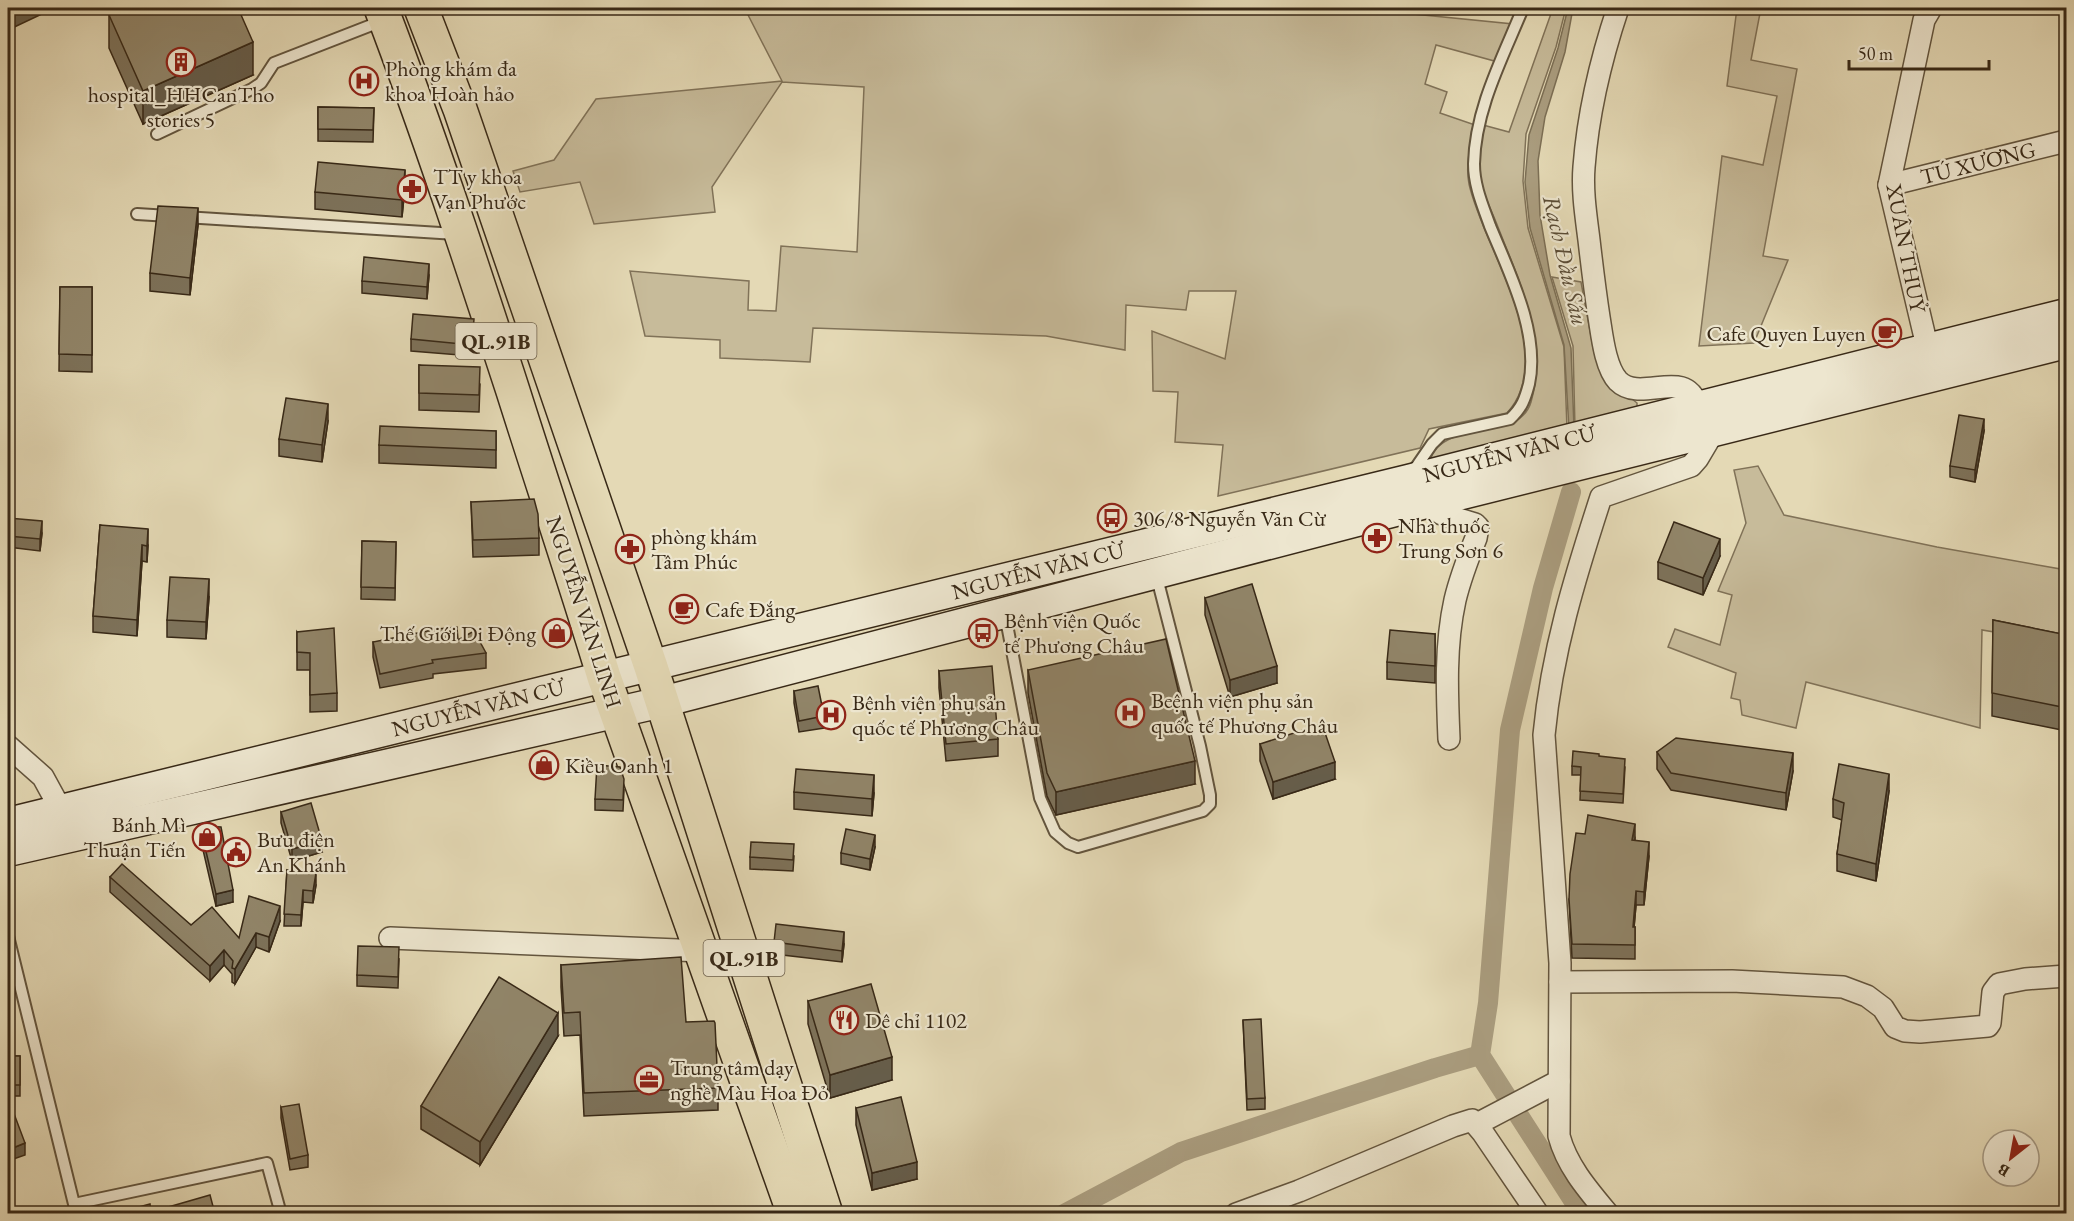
<svg xmlns="http://www.w3.org/2000/svg" width="2074" height="1221" font-family="'EB Garamond',serif">
<style>
.green{fill:#c7bb9a;stroke:#807258;stroke-width:1.5}
.water{fill:#aa9d7f;stroke:#7c6f55;stroke-width:1.5}
.lines{fill:none;stroke-linecap:round;stroke-linejoin:round}
.stream{stroke:#7c6f55;stroke-width:5}
.canal{stroke:#aa9d7f;stroke-width:20}
.lane-casing{stroke:#63553e;stroke-width:14}
.street-casing{stroke:#63553e;stroke-width:24}
.secondary-casing{stroke:#382917;stroke-width:33}
.highway-casing{stroke:#382917;stroke-width:36}
.lane{stroke:#ede6cf;stroke-width:10}
.street{stroke:#ede6cf;stroke-width:21}
.secondary{stroke:#ede6cf;stroke-width:30}
.highway{stroke:#e4d9b5;stroke-width:33}
.wall{fill:#7d725a;stroke:#382917;stroke-width:1.5}
.shaded-wall{fill:#665d4a;stroke:#382917;stroke-width:1.5}
.building{fill:#918569;stroke:#382917;stroke-width:1.5}
.labels{text-anchor:middle;dominant-baseline:central;stroke-width:4.5;stroke-linejoin:round;paint-order:stroke}
.shield{fill:#ede6cf;stroke:#6e624e;stroke-width:1.5}
.shield-label{font-size:21px;font-weight:bold;fill:#382917}
.poi-label{font-size:22px;fill:#382917;stroke:#ede6cf;text-anchor:start}
.street-label{font-size:22px;fill:#382917;stroke:#ede6cf}
.water-label{font-size:24px;font-style:italic;fill:#5a4c36;stroke:#ede6cf}
</style>
<rect width="100%" height="100%" fill="#e4d9b5"/>
<filter id="stains"><feTurbulence type="fractalNoise" baseFrequency=".00333" numOctaves="4"/><feColorMatrix values="0 0 0 0 .2 0 0 0 0 .09 0 0 0 0 .02 0 0 0 .5 -.17"/></filter>
<radialGradient id="worn" r=".72"><stop offset=".6" stop-color="#630" stop-opacity="0"/><stop offset="1" stop-color="#630" stop-opacity=".3"/></radialGradient>
<!-- green -->
<g class="green">
<path d="M532,8H1353L1513,24L1498,62L1436,45L1425,84L1447,92L1440,113L1475,125C1471,144 1465,164 1469,184C1483,248 1561,353 1507,413L1429,429L1420,448L1218,496L1223,445L1175,442L1178,392L1153,391L1152,331L1225,359L1236,291H1189L1186,310L1126,305L1125,350L1046,336L813,328L810,362L720,358V340L645,336L630,271L749,281L748,310L776,311L781,246L857,252L864,87L782,82L712,187L715,212L594,224L580,182L520,192L513,171L554,160L596,99L782,81L747,13L532,9Z"/>
<path d="M1553,8H1566L1556,47L1526,134L1523,181L1528,228L1564,347L1567,429L1429,463C1431,459 1432,454 1434,451C1457,421 1520,440 1531,402C1549,340 1518,279 1496,222C1489,205 1479,185 1479,166C1478,153 1482,138 1483,125L1509,132Z"/>
<path d="M1737,8H1761L1751,60L1797,69L1763,256L1788,260L1754,343L1699,346L1722,156L1763,165L1777,96L1727,86Z"/>
<path d="M1552,277L1581,282L1594,352L1602,374L1637,403V408L1575,428L1573,346Z"/>
<path d="M1758,466L1784,515L1937,547L2066,570V644L1982,630L1980,728L1806,682L1796,728L1742,715L1740,700L1731,698L1736,673L1668,647L1675,629L1720,645L1732,595L1718,591L1746,523L1734,470Z"/>
</g>
<!-- water -->
<path class="water" d="M1568,8H1573L1565,52L1545,117L1538,161L1540,215L1550,275L1571,348L1574,428L1569,429L1564,345L1530,228L1525,182L1529,135L1558,48Z"/>
<g class="lines">
<!-- stream -->
<path class="stream" d="M1571,475V492"/>
<!-- canal -->
<g class="canal">
<path d="M1571,492L1543,588L1510,730L1488,1003L1480,1055L1582,1214"/>
<path d="M1064,1214L1181,1152L1435,1068L1480,1055"/>
</g>
<!-- lane casing -->
<g class="lane-casing">
<g id="lane">
<path d="M157,134L252,89L261,83L274,63L382,21"/>
<path d="M137,214L456,234"/>
<path d="M1412,473L1432,444L1442,434L1510,419C1522,408 1525,399 1529,384C1540,333 1509,272 1490,226C1483,206 1474,186 1474,164C1475,109 1503,57 1523,8"/>
<path d="M1005,614L1040,798L1055,832L1068,843L1078,847L1203,811L1210,804V795L1200,746L1156,574"/>
<path d="M8,936L74,1204L267,1163L281,1214"/>
</g>
</g>
<!-- street casing -->
<g class="street-casing">
<g id="street">
<path d="M1618,8C1601,59 1588,114 1584,167C1582,191 1586,216 1589,240C1592,266 1595,291 1599,317C1602,335 1605,367 1618,381C1641,404 1686,366 1697,406"/>
<path d="M1889,185L2066,141"/>
<path d="M1931,363L1889,185L1924,20L1931,8"/>
<path d="M1426,503L1442,514L1475,524L1478,527L1476,538C1468,558 1460,579 1455,600C1445,645 1447,693 1449,739"/>
<path d="M8,746L43,777L61,810"/>
<path d="M390,938L702,951"/>
<path d="M1560,982L1732,981L1843,987L1867,996L1883,1008L1895,1027L1905,1031L1920,1032L1988,1026L1990,1023L1993,992L1999,984L2025,979L2066,976"/>
<path d="M1477,1124L1559,1081"/>
<path d="M1236,1214L1299,1191L1453,1126L1472,1120L1483,1133L1538,1214"/>
<path d="M1608,1214C1588,1190 1567,1166 1559,1136L1560,963L1544,735C1552,651 1575,577 1601,497L1691,466L1698,458L1714,431"/>
</g>
</g>
<!-- secondary casing -->
<g class="secondary-casing">
<g id="secondary">
<path d="M8,823L1408,480L2066,314"/>
<path d="M8,851L662,702L1426,503L2066,343"/>
</g>
</g>
<!-- highway casing -->
<g class="highway-casing">
<g id="highway">
<path d="M381,8C429,134 471,262 513,391C543,486 575,581 604,677L794,1214"/>
<path d="M421,8L460,109L651,667L826,1214"/>
</g>
</g>
<!-- lane -->
<use href="#lane" class="lane"/>
<!-- street -->
<use href="#street" class="street"/>
<!-- secondary -->
<use href="#secondary" class="secondary"/>
<!-- highway -->
<use href="#highway" class="highway"/>
</g>
<!-- wall -->
<g class="wall">
<path d="M109,15L253,75L143,124L109,48Z"/>
<path d="M318,107L374,108L373,142L318,141Z"/>
<path d="M405,187L402,217L315,209V192Z"/>
<path d="M198,225L190,295L150,291V273Z"/>
<path d="M429,275L427,299L362,293V281Z"/>
<path d="M60,287H92V372L59,371Z"/>
<path d="M474,331L472,356L411,351V339Z"/>
<path d="M419,365L480,384L479,412L419,410Z"/>
<path d="M328,421L322,462L279,456V439Z"/>
<path d="M496,431V468L379,463V445Z"/>
<path d="M1984,431L1975,482L1950,477V466Z"/>
<path d="M471,502L539,538V555L473,557Z"/>
<path d="M8,518L42,533L40,551L8,547Z"/>
<path d="M100,525L148,545L147,562L142,561L137,636L93,632V616Z"/>
<path d="M362,541L396,542L395,600L361,599Z"/>
<path d="M1720,556L1703,595L1658,579V562Z"/>
<path d="M209,597L206,639L167,637V620Z"/>
<path d="M1205,598L1277,683L1230,697L1205,615Z"/>
<path d="M1993,620L2067,635V731L1992,716Z"/>
<path d="M297,632L337,693V711L310,712V670H297Z"/>
<path d="M1435,634V683L1387,679V662Z"/>
<path d="M458,640L486,653V668L433,674V678L380,688L373,657V642Z"/>
<path d="M1028,670L1195,784L1056,815L1047,796L1028,693Z"/>
<path d="M939,671L998,739V756L946,761L939,688Z"/>
<path d="M794,691L824,716V728L799,732L794,703Z"/>
<path d="M1260,744L1335,779L1273,799L1260,761Z"/>
<path d="M1657,752L1793,771L1786,810L1671,790L1657,769Z"/>
<path d="M1599,756L1625,767L1623,803L1580,800L1581,775H1572V766Z"/>
<path d="M624,790L623,811L595,810V799Z"/>
<path d="M1889,791L1876,881L1837,871V854L1842,820L1833,817V799Z"/>
<path d="M794,792L874,793L872,816L794,809Z"/>
<path d="M281,812L322,852L292,861L281,823Z"/>
<path d="M200,826L233,902L216,906L200,837Z"/>
<path d="M1635,838V840L1649,856L1644,905H1636L1634,927H1635V959L1572,958L1569,899Z"/>
<path d="M875,847L870,870L841,864V853Z"/>
<path d="M794,856L793,871L750,869V857Z"/>
<path d="M287,870L316,885L313,903L303,902L301,926H284Z"/>
<path d="M110,877L191,925L239,938L280,921L269,952L256,947L235,984L232,982V974L224,965L210,981L110,892Z"/>
<path d="M774,942L844,944L842,962L774,954Z"/>
<path d="M399,959L398,988L357,986V975Z"/>
<path d="M561,965L686,1022L718,1088V1110L584,1116L580,1035L564,1036L561,987Z"/>
<path d="M808,1001L892,1080L830,1098L808,1024Z"/>
<path d="M1243,1020L1265,1098V1109L1247,1110Z"/>
<path d="M558,1036L480,1165L421,1129V1106Z"/>
<rect x="8" y="1056" width="12" height="40"/>
<path d="M281,1107L308,1155V1167L290,1170L281,1118Z"/>
<path d="M856,1108L917,1179L872,1190L856,1125Z"/>
</g>
<!-- shaded-wall -->
<g class="shaded-wall">
<path d="M8,8H44V13L8,30Z"/>
<path d="M253,42V75L143,124V91Z"/>
<path d="M405,170V187L402,217V200Z"/>
<path d="M198,208V225L190,295V278Z"/>
<path d="M429,264V275L427,299V287Z"/>
<path d="M328,404V421L322,462V445Z"/>
<path d="M1984,419V431L1975,482V470Z"/>
<path d="M42,521V533L40,551V539Z"/>
<path d="M148,529V545L147,562V546Z"/>
<path d="M1720,539V556L1703,595V578Z"/>
<path d="M142,545V561L137,636V620Z"/>
<path d="M209,579V597L206,639V622Z"/>
<path d="M1277,666V683L1230,697V680Z"/>
<path d="M1793,753V771L1786,810V793Z"/>
<path d="M1195,761V784L1056,815V792Z"/>
<path d="M1335,762V779L1273,799V782Z"/>
<path d="M1889,774V791L1876,881V864Z"/>
<path d="M874,775V793L872,816V799Z"/>
<path d="M1635,824V838L1632,854V840Z"/>
<path d="M875,835V847L870,870V859Z"/>
<path d="M322,841V852L292,861V849Z"/>
<path d="M1649,842V856L1644,905V892Z"/>
<path d="M316,873V885L313,903V891Z"/>
<path d="M233,890V902L216,906V894Z"/>
<path d="M303,890V902L301,926V915Z"/>
<path d="M1636,891V905L1633,940V927Z"/>
<path d="M280,906V921L269,952V937Z"/>
<path d="M844,932V944L842,962V951Z"/>
<path d="M256,933V947L235,984V969Z"/>
<path d="M224,950V965L210,981V966Z"/>
<path d="M558,1013V1036L480,1165V1142Z"/>
<path d="M892,1057V1080L830,1098V1075Z"/>
<path d="M25,1143V1155L8,1161V1150Z"/>
<path d="M917,1162V1179L872,1190V1173Z"/>
</g>
<!-- building -->
<g class="building">
<path d="M126,8H238L253,42L143,91L109,15Z"/>
<path d="M318,107L374,108L373,130L318,129Z"/>
<path d="M318,162L405,170L402,200L315,192Z"/>
<path d="M158,206L198,208L190,278L150,273Z"/>
<path d="M364,257L429,264L427,287L362,281Z"/>
<path d="M60,287H92V355L59,354Z"/>
<path d="M413,314L474,319L472,345L411,339Z"/>
<path d="M419,365L480,367L479,395L419,393Z"/>
<path d="M286,398L328,404L322,445L279,439Z"/>
<path d="M1959,415L1984,419L1975,470L1950,466Z"/>
<path d="M380,426L496,431V450L379,445Z"/>
<path d="M534,499L538,514L539,538L473,540L471,502Z"/>
<path d="M8,518L42,521L40,539L8,536Z"/>
<path d="M1674,522L1720,539L1703,578L1658,562Z"/>
<path d="M100,525L148,529L147,546L142,545L137,620L93,616Z"/>
<path d="M362,541L396,542L395,588L361,587Z"/>
<path d="M170,577L209,579L206,622L167,620Z"/>
<path d="M1252,584L1277,666L1230,680L1205,598Z"/>
<path d="M1993,620L2067,635V708L1992,693Z"/>
<path d="M457,627L458,640L474,631L486,653L432,660L433,663L380,674L373,642L437,629Z"/>
<path d="M334,628L337,693L310,695V653L297,652V632Z"/>
<path d="M1390,630L1435,634V666L1387,662Z"/>
<path d="M1166,639L1195,761L1056,792L1047,773L1028,670Z"/>
<path d="M992,666L998,739L946,744L939,671Z"/>
<path d="M818,686L824,716L799,721L794,691Z"/>
<path d="M1322,724L1335,762L1273,782L1260,744Z"/>
<path d="M1676,738L1793,753L1786,793L1671,773L1657,752Z"/>
<path d="M1573,751L1599,754V756L1625,759L1623,794L1580,791L1581,767L1572,766Z"/>
<path d="M1839,764L1889,774L1876,864L1837,854L1844,803L1833,799Z"/>
<path d="M597,765L620,767L624,779L623,800L595,799Z"/>
<path d="M796,769L874,775L872,799L794,792Z"/>
<path d="M311,803L322,841L292,849L281,812Z"/>
<path d="M1588,815L1635,824L1632,840L1649,842L1644,892L1636,891L1633,927H1635V945L1572,944L1569,899L1570,874L1576,833L1585,834Z"/>
<path d="M200,826L221,827L233,890L216,894Z"/>
<path d="M846,829L875,835L870,859L841,853Z"/>
<path d="M751,842L794,844L793,860L750,857Z"/>
<path d="M122,864L191,925L212,907L239,938L249,896L280,906L269,937L256,933L235,969L232,968L233,961L224,950L210,966L110,877Z"/>
<path d="M287,870L316,873L313,891L303,890L301,915L284,914Z"/>
<path d="M776,924L844,932L842,951L774,942Z"/>
<path d="M358,946L399,947L398,977L357,975Z"/>
<path d="M681,957L686,1022L714,1021L715,1023L718,1088L584,1093L580,1012L564,1013L561,965Z"/>
<path d="M499,977L558,1013L480,1142L421,1106Z"/>
<path d="M871,984L892,1057L830,1075L808,1001Z"/>
<path d="M1261,1019L1265,1098L1247,1099L1243,1020Z"/>
<rect x="8" y="1056" width="12" height="29"/>
<path d="M901,1097L917,1162L872,1173L856,1108Z"/>
<path d="M10,1103L25,1143L8,1150V1104Z"/>
<path d="M299,1104L308,1155L290,1159L281,1107Z"/>
<path d="M210,1195L215,1214H113L150,1204L151,1212Z"/>
</g>
<!-- icons -->
<defs>
<g id="building-ring" transform="scale(1.5)"><circle r="9.5" fill="#ede6cf" stroke="#8f2418" stroke-width="1.5"/><path d="M-4-6H4V6H1V3H-1V6H-4ZM-2.5-4.3h1.7v1.8h-1.7ZM.8-4.3h1.7v1.8H.8ZM-2.5-1h1.7V.8h-1.7ZM.8-1h1.7V.8H.8Z" fill="#8f2418"/></g>
<g id="hospital-ring" transform="scale(1.5)"><circle r="9.5" fill="#ede6cf" stroke="#8f2418" stroke-width="1.5"/><path d="M-5-5h3v3.5h4V-5h3V5h-3V1.5h-4V5h-3Z" fill="#8f2418"/></g>
<g id="pharmacy-ring" transform="scale(1.5)"><circle r="9.5" fill="#ede6cf" stroke="#8f2418" stroke-width="1.5"/><path d="M-2-6h4v4h4v4h-4v4h-4v-4h-4v-4h4Z" fill="#8f2418"/></g>
<g id="cafe-ring" transform="scale(1.5)"><circle r="9.5" fill="#ede6cf" stroke="#8f2418" stroke-width="1.5"/><path d="M-5.5-4.5H6V0H3Q3 3.5 0 3.5H-2.5Q-5.5 3.5-5.5 0ZM3-3.2v2h1.7v-2ZM-6 4.5H4V6H-6Z" fill="#8f2418"/></g>
<g id="bus-ring" transform="scale(1.5)"><circle r="9.5" fill="#ede6cf" stroke="#8f2418" stroke-width="1.5"/><path d="M-5-6H5V4H4V6H2V4H-2V6H-4V4H-5ZM-3.5-4V0h7V-4ZM-3.5 1.2v1.5H-2V1.2ZM2 1.2v1.5H3.5V1.2Z" fill="#8f2418"/></g>
<g id="shop-ring" transform="scale(1.5)"><circle r="9.5" fill="#ede6cf" stroke="#8f2418" stroke-width="1.5"/><path d="M-5-2.5h2.3a2.7 3.5 0 0 1 5.4 0H5L5.5 6h-11ZM-1.5-2.5h3a1.5 2.3 0 0 0-3 0Z" fill="#8f2418"/></g>
<g id="civic-ring" transform="scale(1.5)"><circle r="9.5" fill="#ede6cf" stroke="#8f2418" stroke-width="1.5"/><path d="M-.6-6.5H3V-4.5H.6V-3L4-1V1h2V6H-6V1h2V-1L-.6-3ZM-1.2 2.5V6h2.4V2.5Z" fill="#8f2418"/></g>
<g id="restaurant-ring" transform="scale(1.5)"><circle r="9.5" fill="#ede6cf" stroke="#8f2418" stroke-width="1.5"/><path d="M-5-6h1v4h1v-4h1v4h1v-4h1v5L-1.5 .5V6h-2V.5L-5-1ZM5-6V6H3V1.5H1.5Q1.5-4 5-6Z" fill="#8f2418"/></g>
<g id="office-ring" transform="scale(1.5)"><circle r="9.5" fill="#ede6cf" stroke="#8f2418" stroke-width="1.5"/><path d="M-6-3h4V-5.5h4V-3h4V5H-6ZM-1-4.5V-3h2v-1.5ZM-6 0V1H6V0Z" fill="#8f2418"/></g>
</defs>
<g fill-rule="evenodd">
<use href="#building-ring" x="181" y="62"/>
<use href="#hospital-ring" x="364" y="81"/>
<use href="#pharmacy-ring" x="412" y="189"/>
<use href="#cafe-ring" x="1887" y="333"/>
<use href="#bus-ring" x="1112" y="518"/>
<use href="#pharmacy-ring" x="1377" y="538"/>
<use href="#pharmacy-ring" x="630" y="549"/>
<use href="#cafe-ring" x="684" y="609"/>
<use href="#shop-ring" x="557" y="633"/>
<use href="#bus-ring" x="983" y="633"/>
<use href="#hospital-ring" x="1130" y="713"/>
<use href="#hospital-ring" x="831" y="715"/>
<use href="#shop-ring" x="544" y="765"/>
<use href="#shop-ring" x="207" y="837"/>
<use href="#civic-ring" x="236" y="852"/>
<use href="#restaurant-ring" x="844" y="1020"/>
<use href="#office-ring" x="649" y="1080"/>
</g>
<g class="labels">
<!-- shield labels -->
<g class="shield">
<rect x="455.5" y="323" width="81" height="36" rx="4.5"/>
<rect x="703.5" y="940" width="81" height="36" rx="4.5"/>
</g>
<g class="shield-label">
<text x="496" y="341">QL.91B</text>
<text x="744" y="958">QL.91B</text>
</g>
<!-- poi labels -->
<g class="poi-label">
<text x="385" y="68">Phòng khám đa<tspan x="385" dy="25">khoa Hoàn hảo</tspan></text>
<text x="181" y="94" text-anchor="middle">hospital_HHCanTho<tspan x="181" dy="25">stories 5</tspan></text>
<text x="433" y="176">TT y khoa<tspan x="433" dy="25">Vạn Phước</tspan></text>
<text x="1866" y="333" text-anchor="end">Cafe Quyen Luyen</text>
<text x="1133" y="518">306/8 Nguyễn Văn Cừ</text>
<text x="1398" y="525">Nhà thuốc<tspan x="1398" dy="25">Trung Sơn 6</tspan></text>
<text x="651" y="536">phòng khám<tspan x="651" dy="25">Tâm Phúc</tspan></text>
<text x="705" y="609">Cafe Đắng</text>
<text x="1004" y="620">Bệnh viện Quốc<tspan x="1004" dy="25">tế Phương Châu</tspan></text>
<text x="536" y="633" text-anchor="end">Thế Giới Di Động</text>
<text x="1151" y="700">Beệnh viện phụ sản<tspan x="1151" dy="25">quốc tế Phương Châu</tspan></text>
<text x="852" y="702">Bệnh viện phụ sản<tspan x="852" dy="25">quốc tế Phương Châu</tspan></text>
<text x="565" y="765">Kiều Oanh 1</text>
<text x="186" y="824" text-anchor="end">Bánh Mì<tspan x="186" dy="25">Thuận Tiến</tspan></text>
<text x="257" y="839">Bưu điện<tspan x="257" dy="25">An Khánh</tspan></text>
<text x="865" y="1020">Dê chỉ 1102</text>
<text x="670" y="1067">Trung tâm dạy<tspan x="670" dy="25">nghề Màu Hoa Đỏ</tspan></text>
</g>
<!-- street labels -->
<g class="street-label">
<text transform="translate(1978 163) rotate(-14)">TÚ XƯƠNG</text>
<text transform="translate(1906 248) rotate(79)">XUÂN THUỶ</text>
<text transform="translate(1509 454) rotate(-14)">NGUYỄN VĂN CỪ</text>
<text transform="translate(1038 571) rotate(-14)">NGUYỄN VĂN CỪ</text>
<text transform="translate(584 612) rotate(72)">NGUYỄN VĂN LINH</text>
<text transform="translate(478 708) rotate(-14)">NGUYỄN VĂN CỪ</text>
</g>
<!-- water labels -->
<g class="water-label">
<text transform="translate(1566 260) rotate(77)">Rạch Đầu Sấu</text>
</g>
</g>
<!-- margin -->
<rect width="2074" height="1221" fill="none" stroke="#e4d9b5" stroke-width="30"/>
<rect x="9" y="9" width="2056" height="1203" fill="none" stroke="#382917" stroke-width="3"/>
<rect x="15" y="15" width="2044" height="1191" fill="none" stroke="#382917" stroke-width="1.5"/>
<!-- north arrow -->
<g transform="translate(2011 1158) rotate(211)"><circle r="28" fill="#ede6cf" stroke="#a59a85" stroke-width="1.5"/>
<path d="M0-4.5L10 22L0 15L-10 22Z" fill="#8f2418"/>
<text y="-9" font-size="16" font-weight="bold" text-anchor="middle" fill="#382917">B</text>
</g>
<!-- scale -->
<path d="M1849 60v9h140v-9" fill="none" stroke="#382917" stroke-width="3"/>
<text x="1858" y="60" font-size="18" fill="#382917" stroke="#ede6cf" stroke-width="4.5" paint-order="stroke">50 m</text>
<rect width="100%" height="100%" filter="url(#stains)"/>
<rect width="100%" height="100%" fill="url(#worn)"/>
</svg>
